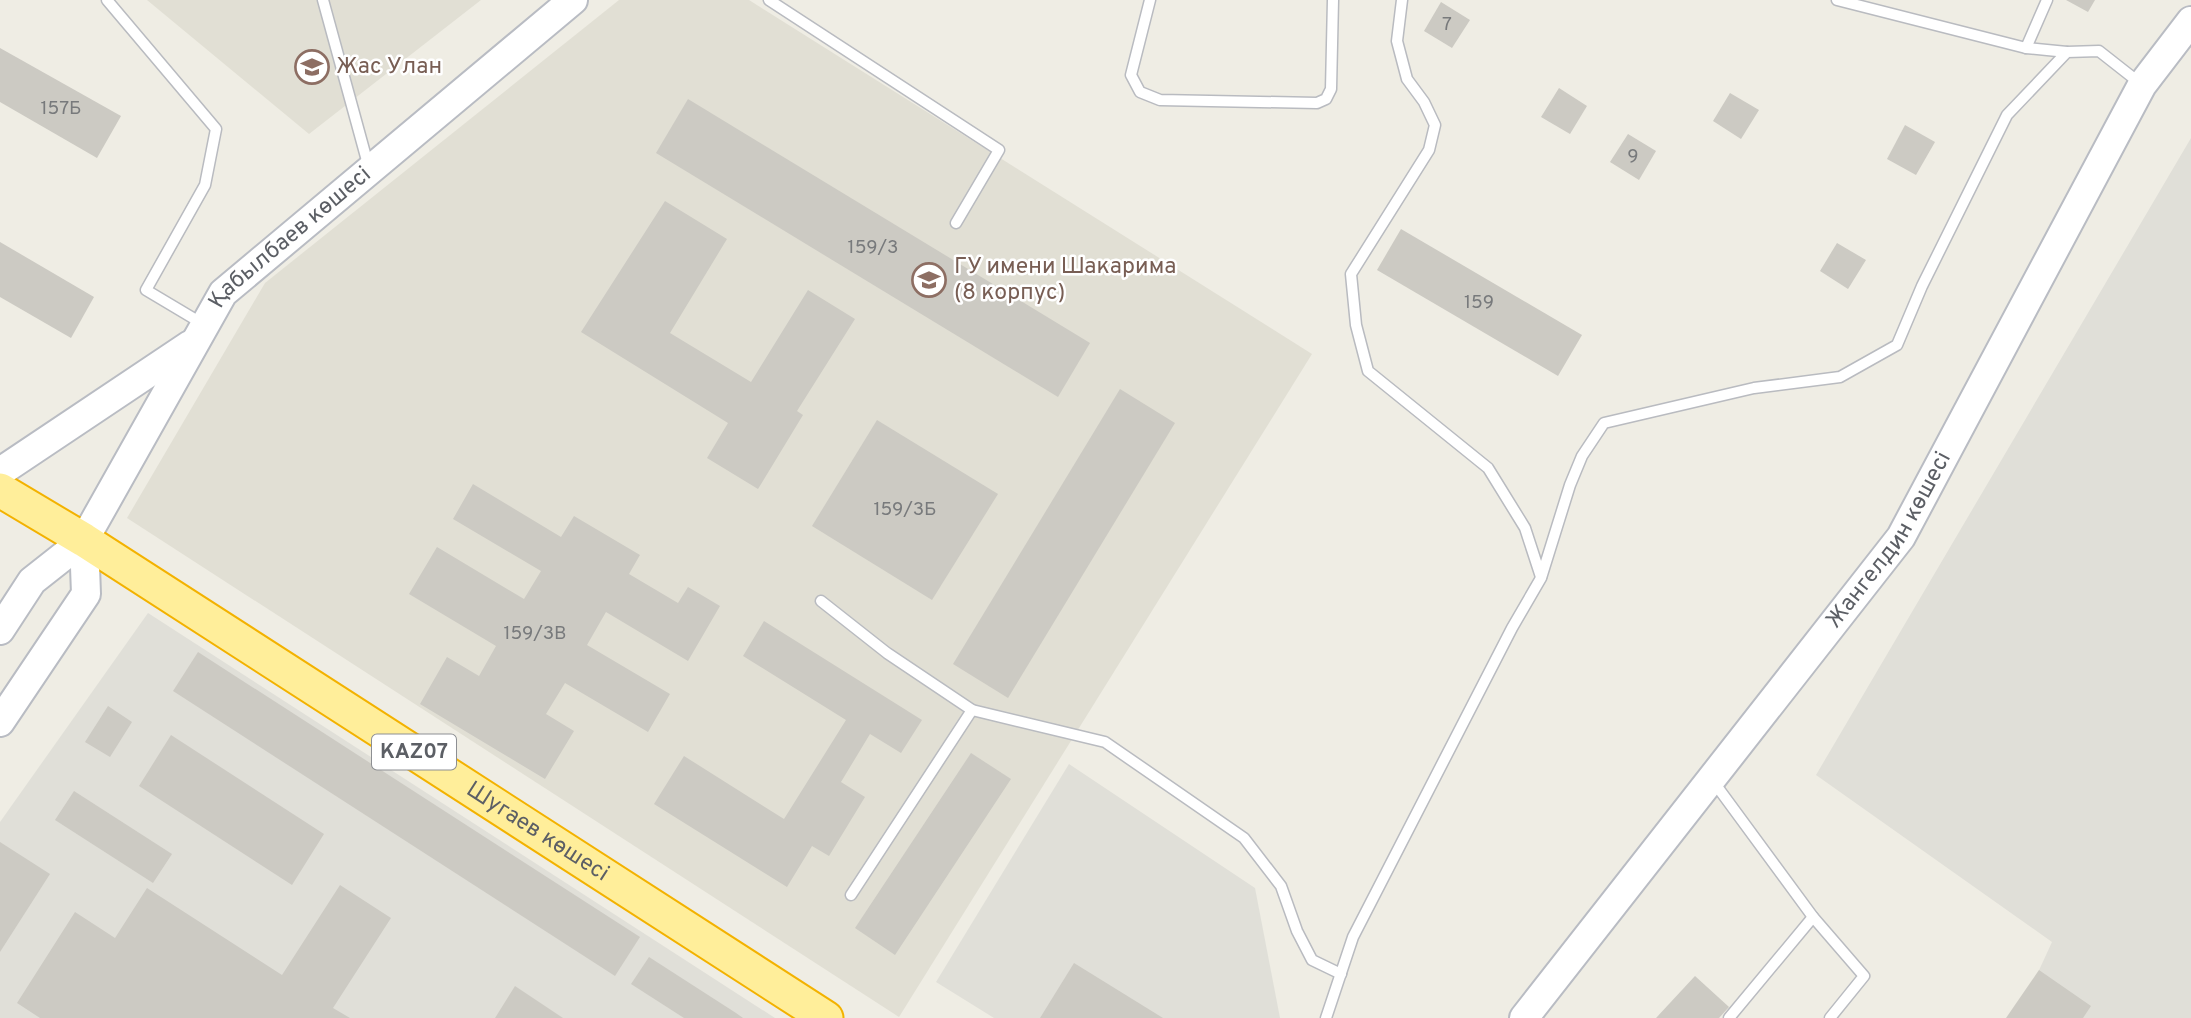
<svg xmlns="http://www.w3.org/2000/svg" width="2191" height="1018" font-family="Overpass,sans-serif">
<style>
.industrial{fill:#e0dfd8}
.education{fill:#e1dfd4}
.building{fill:#cccac3}
.lines{fill:none;stroke-linecap:round;stroke-linejoin:round}
.service-casing{stroke:#b9bbc0;stroke-width:13}
.secondary-casing{stroke:#b9bcc3;stroke-width:32}
.trunk-casing{stroke:#f3b200;stroke-width:37}
.service{stroke:#fff;stroke-width:10}
.secondary{stroke:#fff;stroke-width:28}
.trunk{stroke:#ffee9a;stroke-width:33}
.labels{text-anchor:middle;dominant-baseline:central;stroke-width:5;stroke-linejoin:round;paint-order:stroke}
.number-label{font-size:19px;fill:#787a7c}
.shield{fill:#fff;stroke:#8d8f93;stroke-width:2}
.shield-label{font-size:21px;font-weight:bold;fill:#5c5f65}
.education-label{font-size:23px;fill:#785e54;stroke:#fff;text-anchor:start}
.street-label{font-size:23px;fill:#5c5f65;stroke:#fff}
</style>
<rect width="100%" height="100%" fill="#efede4"/>
<!-- industrial -->
<g class="industrial">
<path d="M2191,138V1018H2017L2052,942L1816,775Z"/>
<path d="M148,613L775,1018H0V822Z"/>
<path d="M1069,764L1255,888L1280,1018H994L936,982Z"/>
</g>
<!-- education -->
<g class="education">
<path d="M147,0H481L309,134Z"/>
<path d="M619,0H749L1312,354L899,1017L127,518L265,283Z"/>
</g>
<!-- building -->
<g class="building">
<path d="M2066,0H2095L2088,12Z"/>
<path d="M1441,2L1470,20L1452,48L1424,31Z"/>
<path d="M0,48L121,116L97,158L0,102Z"/>
<path d="M1559,88L1587,106L1570,134L1541,117Z"/>
<path d="M1730,93L1759,110L1741,139L1713,121Z"/>
<path d="M688,99L1090,343L1058,397L656,153Z"/>
<path d="M1905,125L1935,142L1916,175L1887,159Z"/>
<path d="M1628,134L1656,151L1639,180L1610,162Z"/>
<path d="M665,201L727,239L670,333L751,382L808,290L855,319L797,411L803,415L758,489L707,458L728,423L581,332Z"/>
<path d="M1401,229L1582,335L1558,376L1377,270Z"/>
<path d="M0,242L94,297L71,338L0,297Z"/>
<path d="M1837,243L1866,260L1848,289L1820,271Z"/>
<path d="M1120,389L1175,423L1008,698L953,664Z"/>
<path d="M877,420L998,494L932,600L812,526Z"/>
<path d="M473,484L561,537L574,516L640,555L629,574L678,603L688,587L720,606L688,661L606,612L587,645L670,694L648,732L565,683L546,714L574,731L545,779L420,704L447,657L479,676L496,646L409,594L437,547L524,599L541,571L453,519Z"/>
<path d="M764,621L922,720L901,753L870,734L841,782L865,797L829,856L812,846L787,887L654,804L684,756L784,819L846,720L743,656Z"/>
<path d="M198,652L640,937L615,976L173,691Z"/>
<path d="M108,706L132,722L110,757L85,742Z"/>
<path d="M171,735L324,834L292,885L139,786Z"/>
<path d="M971,753L1011,779L895,955L855,928Z"/>
<path d="M74,791L172,854L153,883L55,820Z"/>
<path d="M0,842L50,874L0,952Z"/>
<path d="M340,885L391,918L333,1008L350,1018H40L17,1003L75,912L115,938L147,888L282,975Z"/>
<path d="M649,957L736,1013L743,1018H684L631,984Z"/>
<path d="M1074,963L1163,1018H1040Z"/>
<path d="M2039,970L2091,1006L2083,1018H2006Z"/>
<path d="M1695,976L1729,1007L1719,1018H1656Z"/>
<path d="M515,986L563,1018H495Z"/>
</g>
<g class="lines">
<!-- service casing -->
<g class="service-casing">
<g id="service">
<path d="M107,0L216,129L205,185L146,290L203,324"/>
<path d="M323,0L369,168"/>
<path d="M769,0L999,150L956,223"/>
<path d="M1150,0L1131,75L1140,92L1160,100L1317,103L1326,99L1331,89L1333,0"/>
<path d="M1402,0L1397,41L1407,79L1424,102L1435,125L1429,150L1351,274L1356,325L1368,371L1488,468L1525,528L1541,577"/>
<path d="M1837,0L2026,48L2067,52"/>
<path d="M2026,48L2047,0"/>
<path d="M821,601L887,653L972,710L1105,742L1244,838L1281,886L1297,931L1312,960L1341,974"/>
<path d="M1713,781L1813,917L1864,976L1830,1018"/>
<path d="M851,895L972,710"/>
<path d="M1326,1018L1353,937L1512,628L1541,578L1570,485L1582,456L1604,423L1754,388L1840,377L1897,345L1922,286L2007,115L2067,52L2099,51L2141,84"/>
<path d="M1729,1018L1813,917"/>
</g>
</g>
<!-- secondary casing -->
<g class="secondary-casing">
<g id="secondary">
<path d="M0,472L190,345"/>
<path id="s1" d="M0,630L32,581L84,540L223,293L573,0"/>
<path d="M0,722L86,594L84,540"/>
<path id="s2" d="M1524,1018L1901,537L2142,85L2191,21"/>
</g>
</g>
<!-- trunk casing -->
<g class="trunk-casing">
<g id="trunk">
<path id="s3" d="M0,490L84,540L826,1018"/>
</g>
</g>
<!-- service -->
<use href="#service" class="service"/>
<!-- secondary -->
<use href="#secondary" class="secondary"/>
<!-- trunk -->
<use href="#trunk" class="trunk"/>
</g>
<!-- icons -->
<defs>
<g id="school-ring" transform="scale(1.75)"><circle r="9.5" fill="#fff" stroke="#8d6e63" stroke-width="1.5"/><path d="M0-5L7-2L0 1L-7-2ZM-4 1L0 2.5L4 1V4Q0 6-4 4Z" fill="#8d6e63"/></g>
</defs>
<g fill-rule="evenodd">
<use href="#school-ring" x="312" y="67"/>
<use href="#school-ring" x="929" y="280"/>
</g>
<g class="labels">
<!-- number labels -->
<g class="number-label">
<text x="1447" y="25">7</text>
<text x="61" y="109">157Б</text>
<text x="1633" y="157">9</text>
<text x="873" y="248">159/3</text>
<text x="1479" y="303">159</text>
<text x="905" y="510">159/3Б</text>
<text x="535" y="634">159/3В</text>
</g>
<!-- shield labels -->
<rect class="shield" x="372" y="734.5" width="84" height="35" rx="5"/>
<g class="shield-label">
<text x="414" y="752">KAZ07</text>
</g>
<!-- education labels -->
<g class="education-label">
<text x="336" y="67">Жас Улан</text>
<text x="954" y="267">ГУ имени Шакарима<tspan x="954" dy="26">(8 корпус)</tspan></text>
</g>
<!-- street labels -->
<g class="street-label">
<text stroke="none"><textPath href="#s1" startOffset="495">Қабылбаев көшесі</textPath></text>
<text stroke="none"><textPath href="#s2" startOffset="602">Жангелдин көшесі</textPath></text>
<text stroke="none"><textPath href="#s3" startOffset="637">Шугаев көшесі</textPath></text>
</g>
</g>
</svg>
